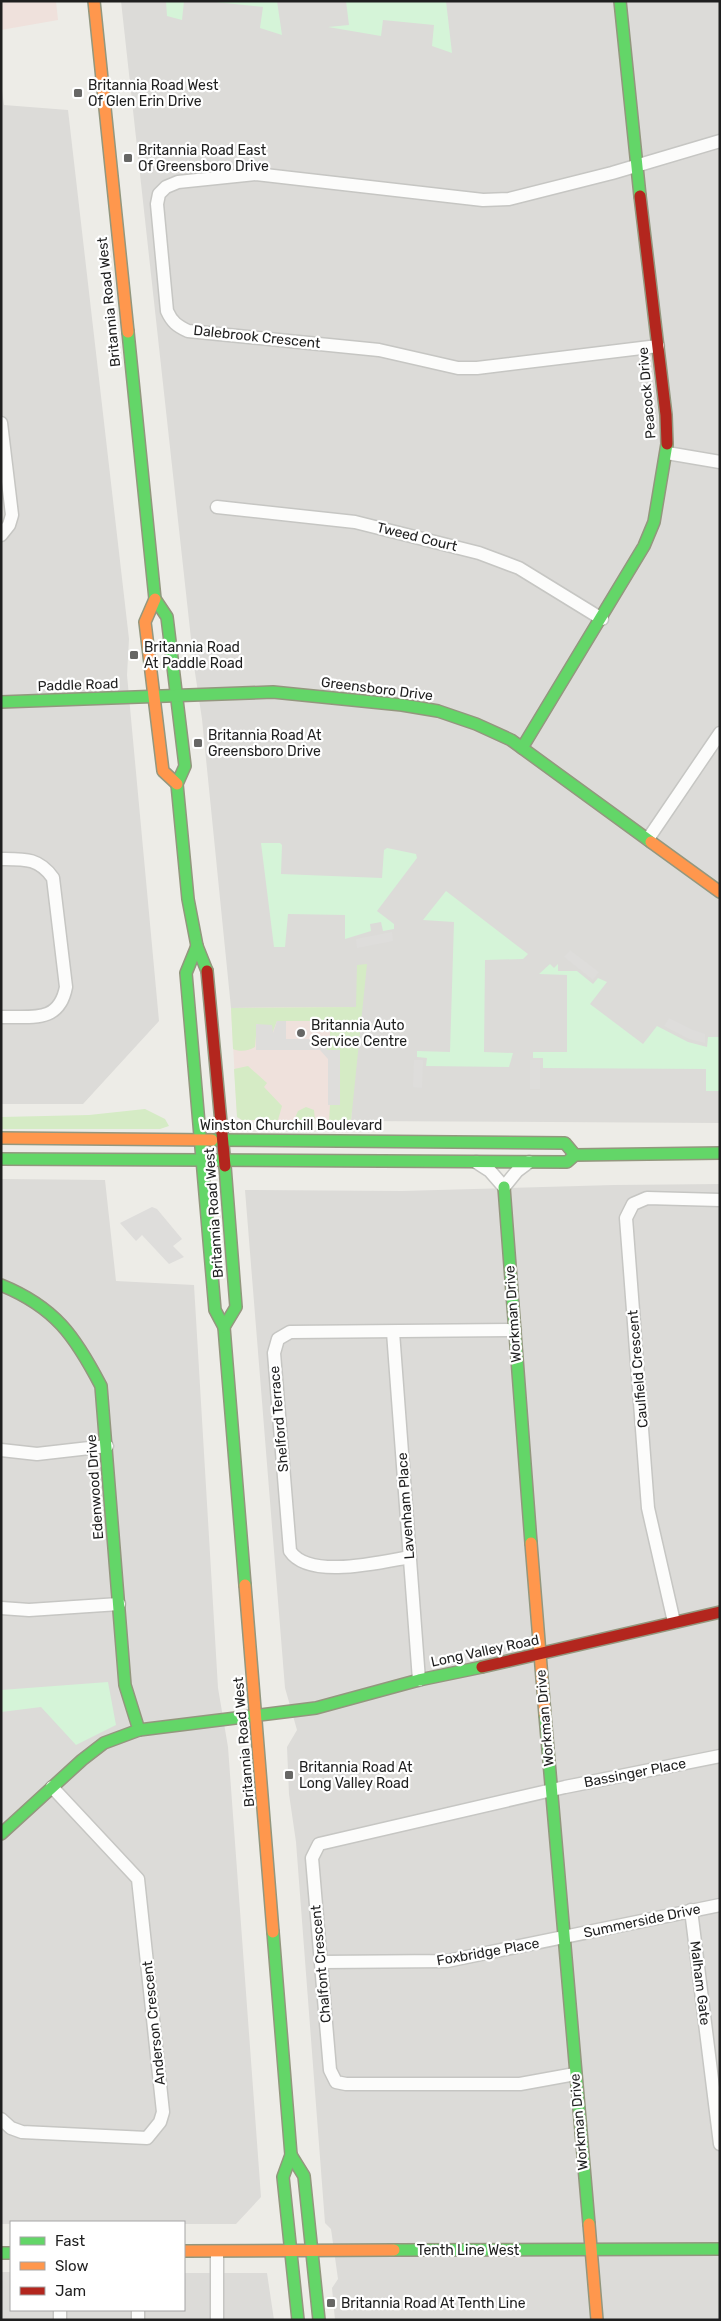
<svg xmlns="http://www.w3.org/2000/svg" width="721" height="2321" font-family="Rubik,sans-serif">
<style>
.residential{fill:#dcdbd8}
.commercial{fill:#efe1dc}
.grass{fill:#d5ebc5}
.park{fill:#d5f4d8}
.parking{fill:#dedddb}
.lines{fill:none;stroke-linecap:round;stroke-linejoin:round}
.street-casing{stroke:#c6c6c3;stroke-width:15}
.fast-casing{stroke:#93977e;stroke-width:14}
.slow-casing{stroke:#93977e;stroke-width:14}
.jam-casing{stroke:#93977e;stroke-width:14}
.street{stroke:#fcfcfb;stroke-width:12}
.fast{stroke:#63d668;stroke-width:11}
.slow{stroke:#ff974d;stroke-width:11}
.jam{stroke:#b3261e;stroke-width:11}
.poi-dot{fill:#676765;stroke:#fff;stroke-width:2}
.labels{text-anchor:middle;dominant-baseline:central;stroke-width:4.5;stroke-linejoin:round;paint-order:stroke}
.poi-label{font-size:14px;fill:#1f1f1f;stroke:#fff;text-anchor:start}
.street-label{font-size:14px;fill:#1f1f1f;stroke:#fff}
</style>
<rect width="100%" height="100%" fill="#edece7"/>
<!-- residential -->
<g class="residential">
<path d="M121,1H720V1123L351,1121L356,1007L231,1008L202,719L194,666Z"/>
<path d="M1,83L4,105L68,110L129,639L127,675L159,1021L83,1104H1Z"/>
<path d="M1,1179L105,1180L116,1281L194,1285L218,1688L228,1747L261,2197L236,2224H184V2222L1,2224Z"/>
<path d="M720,1184V2320H335L332,2288L338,2279L331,2229L325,2223L296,1842L289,1794L287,1747L297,1730L285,1688L245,1190L402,1191L614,1185Z"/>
<path d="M1,2272H11V2310H184V2273H267L274,2320H1Z"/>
</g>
<!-- commercial -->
<g class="commercial">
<path d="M1,1H56L58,20L1,30Z"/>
<path d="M356,1007L351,1121L242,1120L237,1117L231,1008Z"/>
</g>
<!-- grass -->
<g class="grass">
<path d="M367,964L351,1121H329L330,1105H340V1051L327,1050V1039H330V1021H277L272,1034L257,1024L255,1047C249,1051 239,1052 233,1049L231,1008L356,1007L357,965Z"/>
<path d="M248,1066L267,1083L264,1087L282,1106L278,1120H242L237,1117L234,1069Z"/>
<path d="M306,1107L314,1110L315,1120H294L298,1111Z"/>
<path d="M145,1109L165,1119L169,1126L160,1129H1V1117L89,1115Z"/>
</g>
<!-- park -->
<g class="park">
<path d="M166,1H184L182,20L167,16Z"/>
<path d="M206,1H277L282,35L260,28L263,7Z"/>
<path d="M346,1H446L452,53L432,46L434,25L383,20L381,36L328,27L349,25Z"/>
<path d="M261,843H280L282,845L281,874L382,878L384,850L387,848L416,854L417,858L377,911L394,924V929L383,931L381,922L370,924L371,931L345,939V915L288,914L285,947H274Z"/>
<path d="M446,891L528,954L523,959L485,960L484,1052L513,1053L509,1067L426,1066L427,1058L417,1057V1051L450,1052L454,922L423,920Z"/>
<path d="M550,964L554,968L558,964V971H577L593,984L598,978L607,982L590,1004L643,1044L657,1026L688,1042L707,1047L708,1037H720V1091H706V1069L543,1068V1058H533V1052H567V975L539,974Z"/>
<path d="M108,1682L116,1725L76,1745L41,1707L1,1712V1690Z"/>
</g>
<!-- parking -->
<g class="parking">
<path d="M392,932L393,941L357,948L356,939Z"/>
<path d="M570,950L599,972L593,980L564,957Z"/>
<path d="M669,1018L693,1030L705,1034V1043L689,1039L664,1026Z"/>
<path d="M277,1021H286V1039H327V1050H340V1105H328V1059L320,1050H256V1024L272,1025L273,1033Z"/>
<path d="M414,1060H423L422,1088L413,1087Z"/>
<rect x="530" y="1060" width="10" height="29"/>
<path d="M152,1207L157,1209L182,1239L173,1246L184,1257L169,1264L142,1235L136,1241L120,1223Z"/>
</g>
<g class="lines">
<!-- street casing -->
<g class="street-casing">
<g id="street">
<path d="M658,346L477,368H458L379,350L188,331C177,326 172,322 167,311L157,204L159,194L166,187L178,182L256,174L483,200L509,199L612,173L720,141"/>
<path d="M1,423L12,515L9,525L1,535"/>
<path d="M667,453L720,462"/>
<path d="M217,507L355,522L479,553L519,568L602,619"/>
<path d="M648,839L720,733"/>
<path d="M1,859C25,859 39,858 53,878L66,987C59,1024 31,1016 1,1017"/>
<path d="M476,1162L490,1171L504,1187L517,1171L529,1162"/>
<path d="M393,1332L419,1680"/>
<path d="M1,1450L37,1454L107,1446"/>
<path d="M410,1557C381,1562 309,1580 290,1551L274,1353L278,1339L290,1332L515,1330"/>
<path d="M1,1608L29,1610L119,1604"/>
<path d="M674,1622L648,1508L626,1218L633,1204L647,1198L720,1200"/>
<path d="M691,1910L720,2144"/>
<path d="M322,1962L447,1961L720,1905"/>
<path d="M575,2074L520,2084H346L336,2082L330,2070L312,1858L319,1844L565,1787L720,1756"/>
<path d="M1,2119L11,2128L22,2132L147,2138L160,2122L163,2112L138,1879L52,1787"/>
<path d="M60,2310V2320"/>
<path d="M138,2310V2320"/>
<path d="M217,2320V2252"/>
</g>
</g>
<!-- fast casing -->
<g class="fast-casing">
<g id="fast">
<path d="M620,1L640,196"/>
<path d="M128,332L155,599L167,617L185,766L177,784L188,899L197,946L207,971"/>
<path d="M1,702L273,692L402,705L438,711L476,724L511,740L651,842"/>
<path d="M522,748L644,546L654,522L667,444"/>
<path d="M197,946L186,973L215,1310L224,1327L245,1585"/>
<path d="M212,1140L565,1143L575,1155"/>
<path d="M1,1159L567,1162L575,1155L720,1153"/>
<path d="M504,1187L531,1543"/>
<path d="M1,1285C55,1307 75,1336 101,1386L125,1685L139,1730"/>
<path d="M224,1327L236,1307L225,1166"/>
<path d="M545,1715L589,2224"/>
<path d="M1,1834L82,1760L104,1743L139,1730L316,1708L419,1680L482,1667"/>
<path d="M273,1932L291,2155L283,2177L298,2320"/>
<path d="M291,2155L304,2176L319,2320"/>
<path d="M394,2250L720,2249"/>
<path d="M1,2253H11"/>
</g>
</g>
<!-- slow casing -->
<g class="slow-casing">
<g id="slow">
<path d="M94,1L128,332"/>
<path d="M155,599L145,622L163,771L177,784"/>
<path d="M651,842L720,892"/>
<path d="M1,1138L212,1140"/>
<path d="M531,1543L545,1715"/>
<path d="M245,1585L273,1932"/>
<path d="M589,2224L597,2320"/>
<path d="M184,2251L394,2250"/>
</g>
</g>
<!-- jam casing -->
<g class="jam-casing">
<g id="jam">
<path d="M640,196L666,415L667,444"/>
<path d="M207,971L225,1166"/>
<path d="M482,1667L720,1612"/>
</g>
</g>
<!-- street -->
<use href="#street" class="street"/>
<!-- fast -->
<use href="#fast" class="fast"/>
<!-- slow -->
<use href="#slow" class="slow"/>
<!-- jam -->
<use href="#jam" class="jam"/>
</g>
<!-- markers -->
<g class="poi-dot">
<rect x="73" y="88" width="10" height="10" rx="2.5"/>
<rect x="123" y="153" width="10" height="10" rx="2.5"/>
<rect x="129" y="650" width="10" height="10" rx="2.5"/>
<rect x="193" y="738" width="10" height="10" rx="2.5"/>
<circle cx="301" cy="1033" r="5"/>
<rect x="284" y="1770" width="10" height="10" rx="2.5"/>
<rect x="326" y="2298" width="10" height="10" rx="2.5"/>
</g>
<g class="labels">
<!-- poi labels -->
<g class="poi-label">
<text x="88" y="85">Britannia Road West<tspan x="88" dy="16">Of Glen Erin Drive</tspan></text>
<text x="138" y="150">Britannia Road East<tspan x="138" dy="16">Of Greensboro Drive</tspan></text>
<text x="144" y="647">Britannia Road<tspan x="144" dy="16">At Paddle Road</tspan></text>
<text x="208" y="735">Britannia Road At<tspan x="208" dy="16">Greensboro Drive</tspan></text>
<text x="311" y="1025">Britannia Auto<tspan x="311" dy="16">Service Centre</tspan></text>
<text x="299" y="1767">Britannia Road At<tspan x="299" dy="16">Long Valley Road</tspan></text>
<text x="341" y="2303">Britannia Road At Tenth Line</text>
</g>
<!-- street labels -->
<g class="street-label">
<text transform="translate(109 302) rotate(-96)">Britannia Road West</text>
<text transform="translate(257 337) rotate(6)">Dalebrook Crescent</text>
<text transform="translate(647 393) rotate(-95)">Peacock Drive</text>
<text transform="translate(417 537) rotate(14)">Tweed Court</text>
<text transform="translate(78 685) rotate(-2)">Paddle Road</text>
<text transform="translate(377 689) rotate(7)">Greensboro Drive</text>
<text x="291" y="1125">Winston Churchill Boulevard</text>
<text transform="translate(214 1213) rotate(-94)">Britannia Road West</text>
<text transform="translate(513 1314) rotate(-94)">Workman Drive</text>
<text transform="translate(638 1369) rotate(-95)">Caulfield Crescent</text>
<text transform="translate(279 1419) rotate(-95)">Shelford Terrace</text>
<text transform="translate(95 1487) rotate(-94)">Edenwood Drive</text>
<text transform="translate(406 1506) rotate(-94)">Lavenham Place</text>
<text transform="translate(485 1651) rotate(-12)">Long Valley Road</text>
<text transform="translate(545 1718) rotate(-95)">Workman Drive</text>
<text transform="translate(244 1742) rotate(-95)">Britannia Road West</text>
<text transform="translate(635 1773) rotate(-11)">Bassinger Place</text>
<text transform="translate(642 1921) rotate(-12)">Summerside Drive</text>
<text transform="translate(488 1952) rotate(-10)">Foxbridge Place</text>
<text transform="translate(321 1964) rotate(-95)">Chalfont Crescent</text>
<text transform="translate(700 1983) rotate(83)">Malham Gate</text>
<text transform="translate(154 2023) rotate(-96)">Anderson Crescent</text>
<text transform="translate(579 2122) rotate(-95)">Workman Drive</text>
<text x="468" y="2250">Tenth Line West</text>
</g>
</g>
<!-- border -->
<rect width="721" height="2321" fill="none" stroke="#1f1f1f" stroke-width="5"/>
<!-- legend -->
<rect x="10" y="2221" width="175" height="90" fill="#ffffff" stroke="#a5a5a5"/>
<rect x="20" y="2237" width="25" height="8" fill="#63d668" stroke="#a5a5a5"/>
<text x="55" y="2246" font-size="15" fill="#1f1f1f">Fast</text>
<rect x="20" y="2262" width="25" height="8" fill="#ff974d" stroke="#a5a5a5"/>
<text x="55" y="2271" font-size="15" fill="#1f1f1f">Slow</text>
<rect x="20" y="2287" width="25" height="8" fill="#b3261e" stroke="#a5a5a5"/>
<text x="55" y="2296" font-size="15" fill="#1f1f1f">Jam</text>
</svg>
